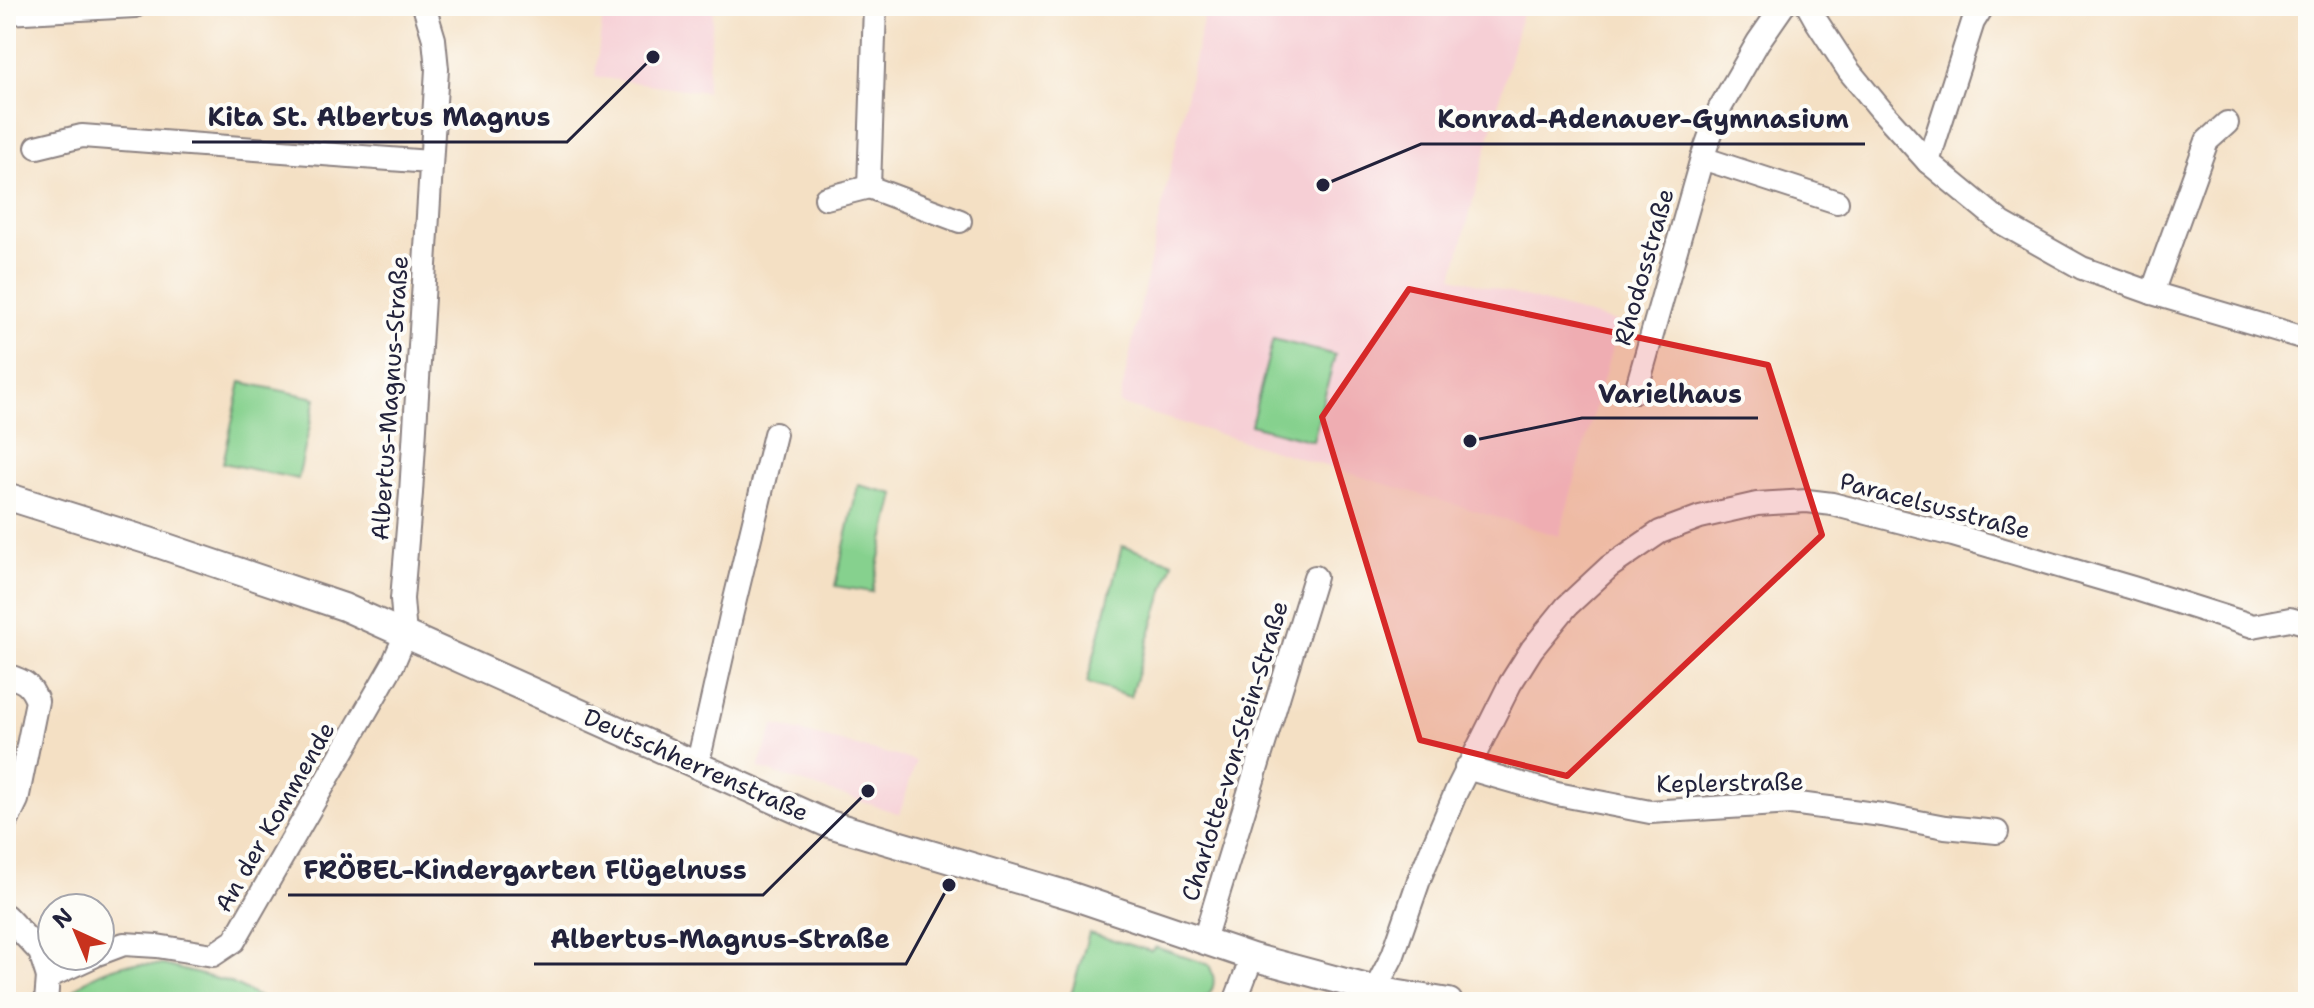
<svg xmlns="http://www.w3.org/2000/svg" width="2314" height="1008" font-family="'Shantell Sans',sans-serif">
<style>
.built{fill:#f6cfd5}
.green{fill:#86d18e;stroke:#547a64;stroke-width:2}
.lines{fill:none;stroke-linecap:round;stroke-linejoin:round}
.minor-casing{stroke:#8b8180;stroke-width:26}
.tertiary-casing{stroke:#8b8180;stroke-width:30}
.minor{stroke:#fff;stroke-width:22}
.tertiary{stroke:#fff;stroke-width:26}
.marked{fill:#d62828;fill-opacity:0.2;stroke:#d62828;stroke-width:6;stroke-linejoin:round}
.labels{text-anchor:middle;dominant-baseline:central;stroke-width:8;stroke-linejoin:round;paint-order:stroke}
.street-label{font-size:24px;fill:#22223b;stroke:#fdfcf7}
.leader{fill:none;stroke:#22223b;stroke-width:3}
.callout-dot{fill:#22223b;stroke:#fdfcf7;stroke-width:3}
.callout-label{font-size:26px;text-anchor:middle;font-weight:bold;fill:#22223b;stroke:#fdfcf7;stroke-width:8;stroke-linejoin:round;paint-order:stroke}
</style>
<rect width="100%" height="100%" fill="#fdfcf7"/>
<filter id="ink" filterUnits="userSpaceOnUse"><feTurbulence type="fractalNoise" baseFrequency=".0125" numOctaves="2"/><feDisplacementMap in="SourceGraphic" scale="16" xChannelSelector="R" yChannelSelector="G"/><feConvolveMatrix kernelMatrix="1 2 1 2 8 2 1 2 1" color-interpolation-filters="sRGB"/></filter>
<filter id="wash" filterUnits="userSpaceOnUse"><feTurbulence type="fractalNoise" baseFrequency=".006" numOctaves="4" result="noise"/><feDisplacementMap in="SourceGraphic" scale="32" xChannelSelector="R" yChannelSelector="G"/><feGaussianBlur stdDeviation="1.8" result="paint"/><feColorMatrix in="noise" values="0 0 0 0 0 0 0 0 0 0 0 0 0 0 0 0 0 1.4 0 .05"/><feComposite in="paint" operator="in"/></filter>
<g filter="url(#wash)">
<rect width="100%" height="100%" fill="#f4e0c4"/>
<!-- built -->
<g class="built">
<path d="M604,6H714L706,92L595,77Z"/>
<path d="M1206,6H1524L1453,277L1619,323L1559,536L1119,404Z"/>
<path d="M774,725L916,761L900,814L758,768Z"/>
</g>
<!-- green -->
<g class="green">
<path d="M1273,339L1335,355L1313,441L1251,425Z"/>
<path d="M241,382L316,398L298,479L223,463Z"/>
<path d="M858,485L895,494L872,592L835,586Z"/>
<path d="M1122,546L1173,562L1130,697L1087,683Z"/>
<path d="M1089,933L1151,951L1156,947L1209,965C1215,977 1216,985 1208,996L1183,1002H1149L1141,993L1094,1002H1069Z"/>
<path d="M128,964L164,965L229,982L269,1002H65C79,979 103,970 128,964Z"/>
</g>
</g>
<g filter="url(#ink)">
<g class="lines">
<!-- minor casing -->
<g class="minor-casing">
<g id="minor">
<path d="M875,6L869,187L960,221"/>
<path d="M1808,6L1817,22L1849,71L1882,111L1928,162L2002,223L2082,268L2152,293L2308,339"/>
<path d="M6,13L135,6"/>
<path d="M37,147L82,136L430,162"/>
<path d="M1702,158L1837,202"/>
<path d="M1928,162L1973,22L1983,6"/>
<path d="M826,198L869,187"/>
<path d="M2152,293L2207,141L2227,123"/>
<path d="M1636,391L1702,158L1720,108L1758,42L1783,6"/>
<path d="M6,675C24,681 30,683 37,701L17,800L6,823"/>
<path d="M697,767L731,616L775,434"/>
<path d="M1466,768L1557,794L1650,812L1791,803L1882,815L1945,827L1997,832"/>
<path d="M6,916L40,952L48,977"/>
<path d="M1204,940L1315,577"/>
<path d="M100,953L124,944L157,946L213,955L234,941L393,664L405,636L402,599L411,493L437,69L434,39L424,6"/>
<path d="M1375,990L1393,955L1420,877L1456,792L1510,684L1532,649L1567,606L1609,567L1660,532L1700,517L1757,504L1807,501L1832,504L1953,535L2133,588L2253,626L2290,619L2308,624"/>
<path d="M46,1002L48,977L94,956"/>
<path d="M1235,1002L1252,957"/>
</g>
</g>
<!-- tertiary casing -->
<g class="tertiary-casing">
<path id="tertiary" d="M6,496L149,541L344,607L826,823L1072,896L1252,957L1375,990L1449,1002"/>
</g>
<!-- minor -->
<use href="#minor" class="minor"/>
<!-- tertiary -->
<use href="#tertiary" class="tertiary"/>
</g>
</g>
<!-- marked area -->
<path class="marked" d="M1409,289L1768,365L1822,535L1567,776L1420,740L1322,417Z"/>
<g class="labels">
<!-- street labels -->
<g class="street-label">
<text transform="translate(1644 267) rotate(-74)">Rhodosstraße</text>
<text transform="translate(390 398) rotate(-86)">Albertus-Magnus-Straße</text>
<text transform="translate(1935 506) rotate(15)">Paracelsusstraße</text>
<text transform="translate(1235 751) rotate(-73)">Charlotte-von-Stein-Straße</text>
<text transform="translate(696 765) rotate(24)">Deutschherrenstraße</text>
<text transform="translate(1730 783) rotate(-1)">Keplerstraße</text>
<text transform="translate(275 817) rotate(-60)">An der Kommende</text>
</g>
</g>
<!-- callouts -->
<path class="leader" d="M653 57L567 142H192M1323 185L1421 144H1865M1470 441L1582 418H1758M868 791L763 895H288M949 885L906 964H534"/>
<g class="callout-dot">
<circle cx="653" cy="57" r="8"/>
<circle cx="1323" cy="185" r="8"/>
<circle cx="1470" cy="441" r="8"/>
<circle cx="868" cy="791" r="8"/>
<circle cx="949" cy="885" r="8"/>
</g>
<g class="callout-label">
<text x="379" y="126">Kita St. Albertus Magnus</text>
<text x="1643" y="128">Konrad-Adenauer-Gymnasium</text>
<text x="1670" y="403">Varielhaus</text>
<text x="525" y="879">FRÖBEL-Kindergarten Flügelnuss</text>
<text x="720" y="948">Albertus-Magnus-Straße</text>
</g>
<!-- margin -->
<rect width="2314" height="1008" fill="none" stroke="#fdfcf7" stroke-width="32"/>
<!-- north arrow -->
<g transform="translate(76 932) rotate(316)"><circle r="38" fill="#fdfcf7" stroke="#a5a5ac" stroke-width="2"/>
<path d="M0-6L14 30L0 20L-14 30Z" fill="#c8321e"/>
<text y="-12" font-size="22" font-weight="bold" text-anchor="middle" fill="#22223b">N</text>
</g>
</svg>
